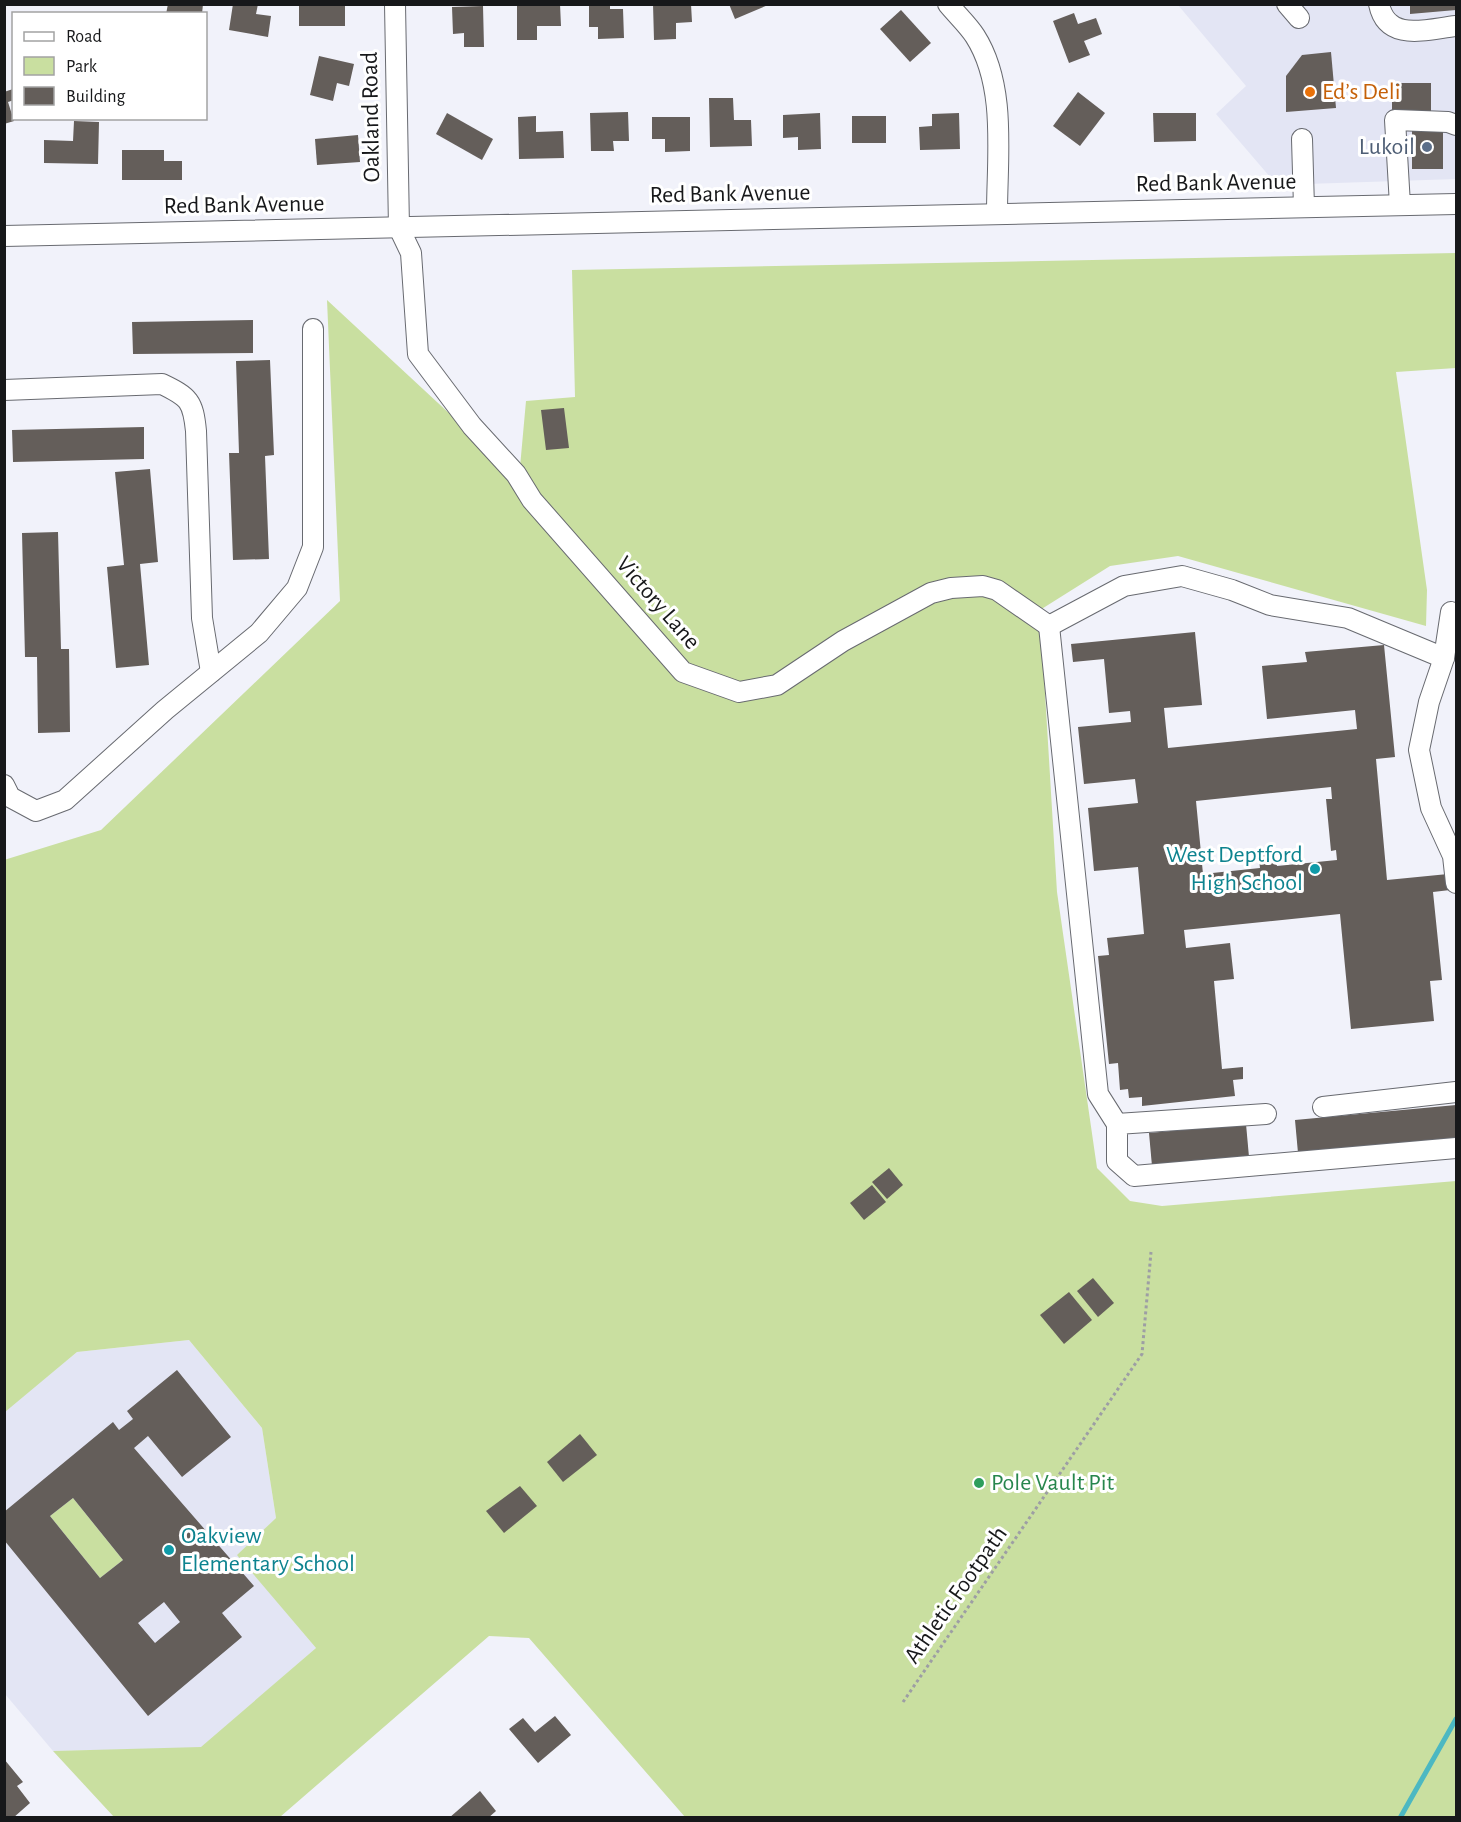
<svg xmlns="http://www.w3.org/2000/svg" width="1461" height="1822" font-family="'Alegreya Sans',sans-serif">
<style>
.built{fill:#e3e5f4}
.green{fill:#c9dfa0}
.lines{fill:none;stroke-linecap:round;stroke-linejoin:round}
.stream{stroke:#4cb8c2;stroke-width:5}
.building{fill:#645e5a;fill-rule:evenodd}
.minor-casing{stroke:#686a70;stroke-width:22}
.path{stroke:#9d9ea4;stroke-width:3;stroke-dasharray:3 3;stroke-linecap:butt}
.minor{stroke:#fff;stroke-width:20}
.food-dot{fill:#e8710a;stroke:#fff;stroke-width:2}
.service-dot{fill:#5c6f8a;stroke:#fff;stroke-width:2}
.culture-dot{fill:#0f9aa8;stroke:#fff;stroke-width:2}
.leisure-dot{fill:#2e9e5b;stroke:#fff;stroke-width:2}
.labels{text-anchor:middle;dominant-baseline:central;stroke-width:6;stroke-linejoin:round;paint-order:stroke}
.food-label{font-size:24px;fill:#c56008;stroke:#fff;text-anchor:start}
.street-label{font-size:24px;fill:#17181a;stroke:#fff}
.service-label{font-size:24px;fill:#4e5e75;stroke:#fff;text-anchor:end}
.culture-label{font-size:24px;fill:#0d838f;stroke:#fff;text-anchor:end}
.leisure-label{font-size:24px;fill:#27864d;stroke:#fff;text-anchor:start}
</style>
<rect width="100%" height="100%" fill="#f1f2fa"/>
<!-- built -->
<g class="built">
<path d="M1178,5H1456V179L1277,185L1216,114L1246,86Z"/>
<path d="M189,1340L262,1428L276,1518L238,1555L316,1648L201,1748L53,1751L5,1694L4,1412L77,1352Z"/>
</g>
<!-- green -->
<g class="green">
<path d="M1456,253V368L1396,372L1427,590L1426,626L1178,556L1110,566L1040,610L1057,892L1097,1168L1130,1201L1162,1206L1456,1181V1817H685L529,1638L489,1636L280,1817H114L53,1751L201,1747L316,1648L237,1555L276,1518L262,1428L189,1340L77,1352L5,1412L4,860L101,830L340,601L327,300L519,478L526,401L575,397L572,270Z"/>
<path d="M73,1498L123,1560L100,1578L50,1516Z"/>
</g>
<g class="lines">
<!-- stream -->
<path class="stream" d="M1400,1818L1456,1719"/>
</g>
<!-- building -->
<g class="building">
<path d="M168,4H203L202,14H166Z"/>
<path d="M233,4H258L256,14L271,16L268,37L229,30Z"/>
<rect x="299" y="4" width="46" height="22"/>
<path d="M517,4H560L561,26H537V40H517Z"/>
<path d="M589,4H610V9H623L624,38L598,39V27H589Z"/>
<path d="M653,4H691L692,22L676,23V39L654,40Z"/>
<path d="M729,4H768V5L735,19Z"/>
<path d="M1410,4H1456V10L1410,14Z"/>
<path d="M483,6L484,47H464V33L453,34L452,7Z"/>
<path d="M901,10L931,43L910,62L880,29Z"/>
<path d="M1074,13L1078,24L1096,18L1102,34L1084,41L1090,55L1069,63L1053,21Z"/>
<path d="M1331,52L1336,108L1286,112V76L1302,55Z"/>
<path d="M319,56L354,64L349,86L337,83L333,101L310,95Z"/>
<rect x="1392" y="83" width="39" height="30"/>
<path d="M13,89L14,100L8,102L14,121L4,124V92Z"/>
<path d="M1078,92L1105,113L1080,146L1053,126Z"/>
<path d="M709,98H733L734,120H751L752,146L710,147Z"/>
<path d="M628,112L629,141H613L614,151H591L590,113Z"/>
<path d="M447,113L493,139L482,160L436,134Z"/>
<path d="M820,113L821,149L798,150V137L783,138V115Z"/>
<path d="M959,113L960,149L920,150L919,127L932,126V114Z"/>
<path d="M1153,113H1196V141L1154,142Z"/>
<path d="M536,116V132L563,131L564,158L519,159L518,117Z"/>
<rect x="852" y="116" width="34" height="27"/>
<path d="M652,117H690V151L665,152V139H652Z"/>
<path d="M74,121L99,122L98,164L44,163V140L73,141Z"/>
<rect x="1412" y="124" width="31" height="45"/>
<path d="M358,135L360,162L317,165L315,139Z"/>
<path d="M122,150H164V161H182V180H122Z"/>
<path d="M253,320V353L133,354L132,322Z"/>
<path d="M270,360L274,455L265,456L269,559L233,560L229,453H239L236,361Z"/>
<path d="M564,408L569,448L546,450L541,410Z"/>
<path d="M144,427V459L13,462L12,430Z"/>
<path d="M150,469L158,562L140,564L149,665L116,668L107,567L124,565L115,472Z"/>
<path d="M58,532L61,649H69L70,732L38,733L37,657H25L22,533Z"/>
<path d="M1195,632L1202,705L1164,708L1168,748L1357,729L1355,710L1267,719L1262,666L1307,662L1305,652L1384,645L1395,757L1376,759L1387,880L1448,874L1450,890L1433,892L1442,980L1430,981L1434,1021L1351,1029L1340,914L1184,930L1186,948L1230,943L1234,979L1214,981L1222,1069L1243,1067V1079L1233,1080L1235,1096L1142,1106V1097L1129,1098L1128,1089L1120,1090L1118,1063L1109,1064L1098,956L1109,955L1107,938L1144,934L1138,867L1094,871L1088,808L1138,803L1135,779L1084,784L1078,727L1131,722L1130,711L1109,713L1104,659L1073,662L1071,644ZM1331,787L1332,799H1326L1331,851L1336,850L1337,860L1277,866L1276,861H1268L1267,850L1258,851L1260,868L1203,874L1196,801Z"/>
<path d="M1456,1105V1138L1298,1153L1295,1120Z"/>
<path d="M1246,1124L1249,1157L1152,1166L1149,1133Z"/>
<path d="M889,1168L903,1185L887,1199L872,1182Z"/>
<path d="M872,1185L886,1202L864,1220L850,1203Z"/>
<path d="M1093,1278L1114,1303L1098,1317L1077,1291Z"/>
<path d="M1069,1292L1092,1320L1064,1344L1040,1315Z"/>
<path d="M177,1370L231,1437L182,1477L148,1436L134,1448L254,1586L222,1613L242,1637L148,1716L4,1540V1512L113,1422L119,1430L133,1419L127,1411ZM73,1498L123,1560L100,1578L50,1516ZM164,1602L180,1622L155,1643L138,1623Z"/>
<path d="M580,1434L597,1455L563,1482L547,1462Z"/>
<path d="M520,1486L537,1506L504,1533L486,1511Z"/>
<path d="M555,1716L571,1735L538,1763L509,1729L523,1718L535,1732Z"/>
<path d="M4,1759L23,1782L17,1786L30,1803L13,1818H4Z"/>
<path d="M480,1791L496,1811L488,1818H449Z"/>
</g>
<g class="lines">
<!-- minor casing -->
<g class="minor-casing">
<g id="minor">
<path d="M395,4L399,228L411,253L418,354L472,426L516,474L532,500L683,672L739,692L777,685L843,641L931,593L951,588L983,586L997,590L1049,626"/>
<path d="M948,4C957,15 968,25 975,36C1007,86 997,157 997,213"/>
<path d="M1287,4L1299,18"/>
<path d="M1379,4C1387,43 1427,29 1456,26"/>
<path d="M1302,139L1304,207"/>
<path d="M1400,205L1395,120L1448,122L1456,125"/>
<path d="M4,236L1456,204"/>
<path d="M4,390L162,384C189,397 193,401 196,431L202,618L211,672"/>
<path d="M1451,612L1444,658L1429,702L1419,750L1431,808L1453,856L1456,883"/>
<path d="M1049,626L1098,1094L1117,1124"/>
<path d="M1049,626L1124,586L1182,576L1232,590L1270,605L1348,618L1444,658"/>
<path d="M4,785L10,797L36,811L65,800L165,710L259,633L297,588L313,547V329"/>
<path d="M1323,1107L1456,1092"/>
<path d="M1266,1114L1117,1124V1161L1134,1176L1456,1148"/>
</g>
</g>
<!-- path -->
<path class="path" d="M903,1702L1142,1354L1151,1252"/>
<!-- minor -->
<use href="#minor" class="minor"/>
</g>
<!-- markers -->
<circle class="food-dot" cx="1310" cy="92" r="6"/>
<circle class="service-dot" cx="1427" cy="147" r="6"/>
<g class="culture-dot">
<circle cx="1315" cy="869" r="6"/>
<circle cx="169" cy="1550" r="6"/>
</g>
<circle class="leisure-dot" cx="979" cy="1483" r="6"/>
<g class="labels">
<!-- food labels -->
<g class="food-label">
<text x="1322" y="92">Ed’s Deli</text>
</g>
<!-- street labels -->
<g class="street-label">
<text transform="translate(371 117) rotate(-91)">Oakland Road</text>
<text transform="translate(1216 183) rotate(-1)">Red Bank Avenue</text>
<text transform="translate(730 194) rotate(-1)">Red Bank Avenue</text>
<text transform="translate(244 205) rotate(-1)">Red Bank Avenue</text>
<text transform="translate(658 603) rotate(49)">Victory Lane</text>
<text transform="translate(956 1595) rotate(-55)">Athletic Footpath</text>
</g>
<!-- service labels -->
<g class="service-label">
<text x="1415" y="147">Lukoil</text>
</g>
<!-- culture labels -->
<g class="culture-label">
<text x="1303" y="855">West Deptford<tspan x="1303" dy="28">High School</tspan></text>
<text x="181" y="1536" text-anchor="start">Oakview<tspan x="181" dy="28">Elementary School</tspan></text>
</g>
<!-- leisure labels -->
<g class="leisure-label">
<text x="991" y="1483">Pole Vault Pit</text>
</g>
</g>
<!-- border -->
<rect width="1461" height="1822" fill="none" stroke="#17181a" stroke-width="12"/>
<!-- legend -->
<rect x="12" y="12" width="195" height="108" fill="#ffffff" stroke="#a2a3a3" stroke-width="1.5"/>
<rect x="24" y="32" width="30" height="9" fill="#ffffff" stroke="#a2a3a3" stroke-width="1.5"/>
<text x="66" y="42" font-size="18" fill="#17181a">Road</text>
<rect x="24" y="57" width="30" height="18" fill="#c9dfa0" stroke="#a2a3a3" stroke-width="1.5"/>
<text x="66" y="72" font-size="18" fill="#17181a">Park</text>
<rect x="24" y="87" width="30" height="18" fill="#645e5a" stroke="#a2a3a3" stroke-width="1.5"/>
<text x="66" y="102" font-size="18" fill="#17181a">Building</text>
</svg>
